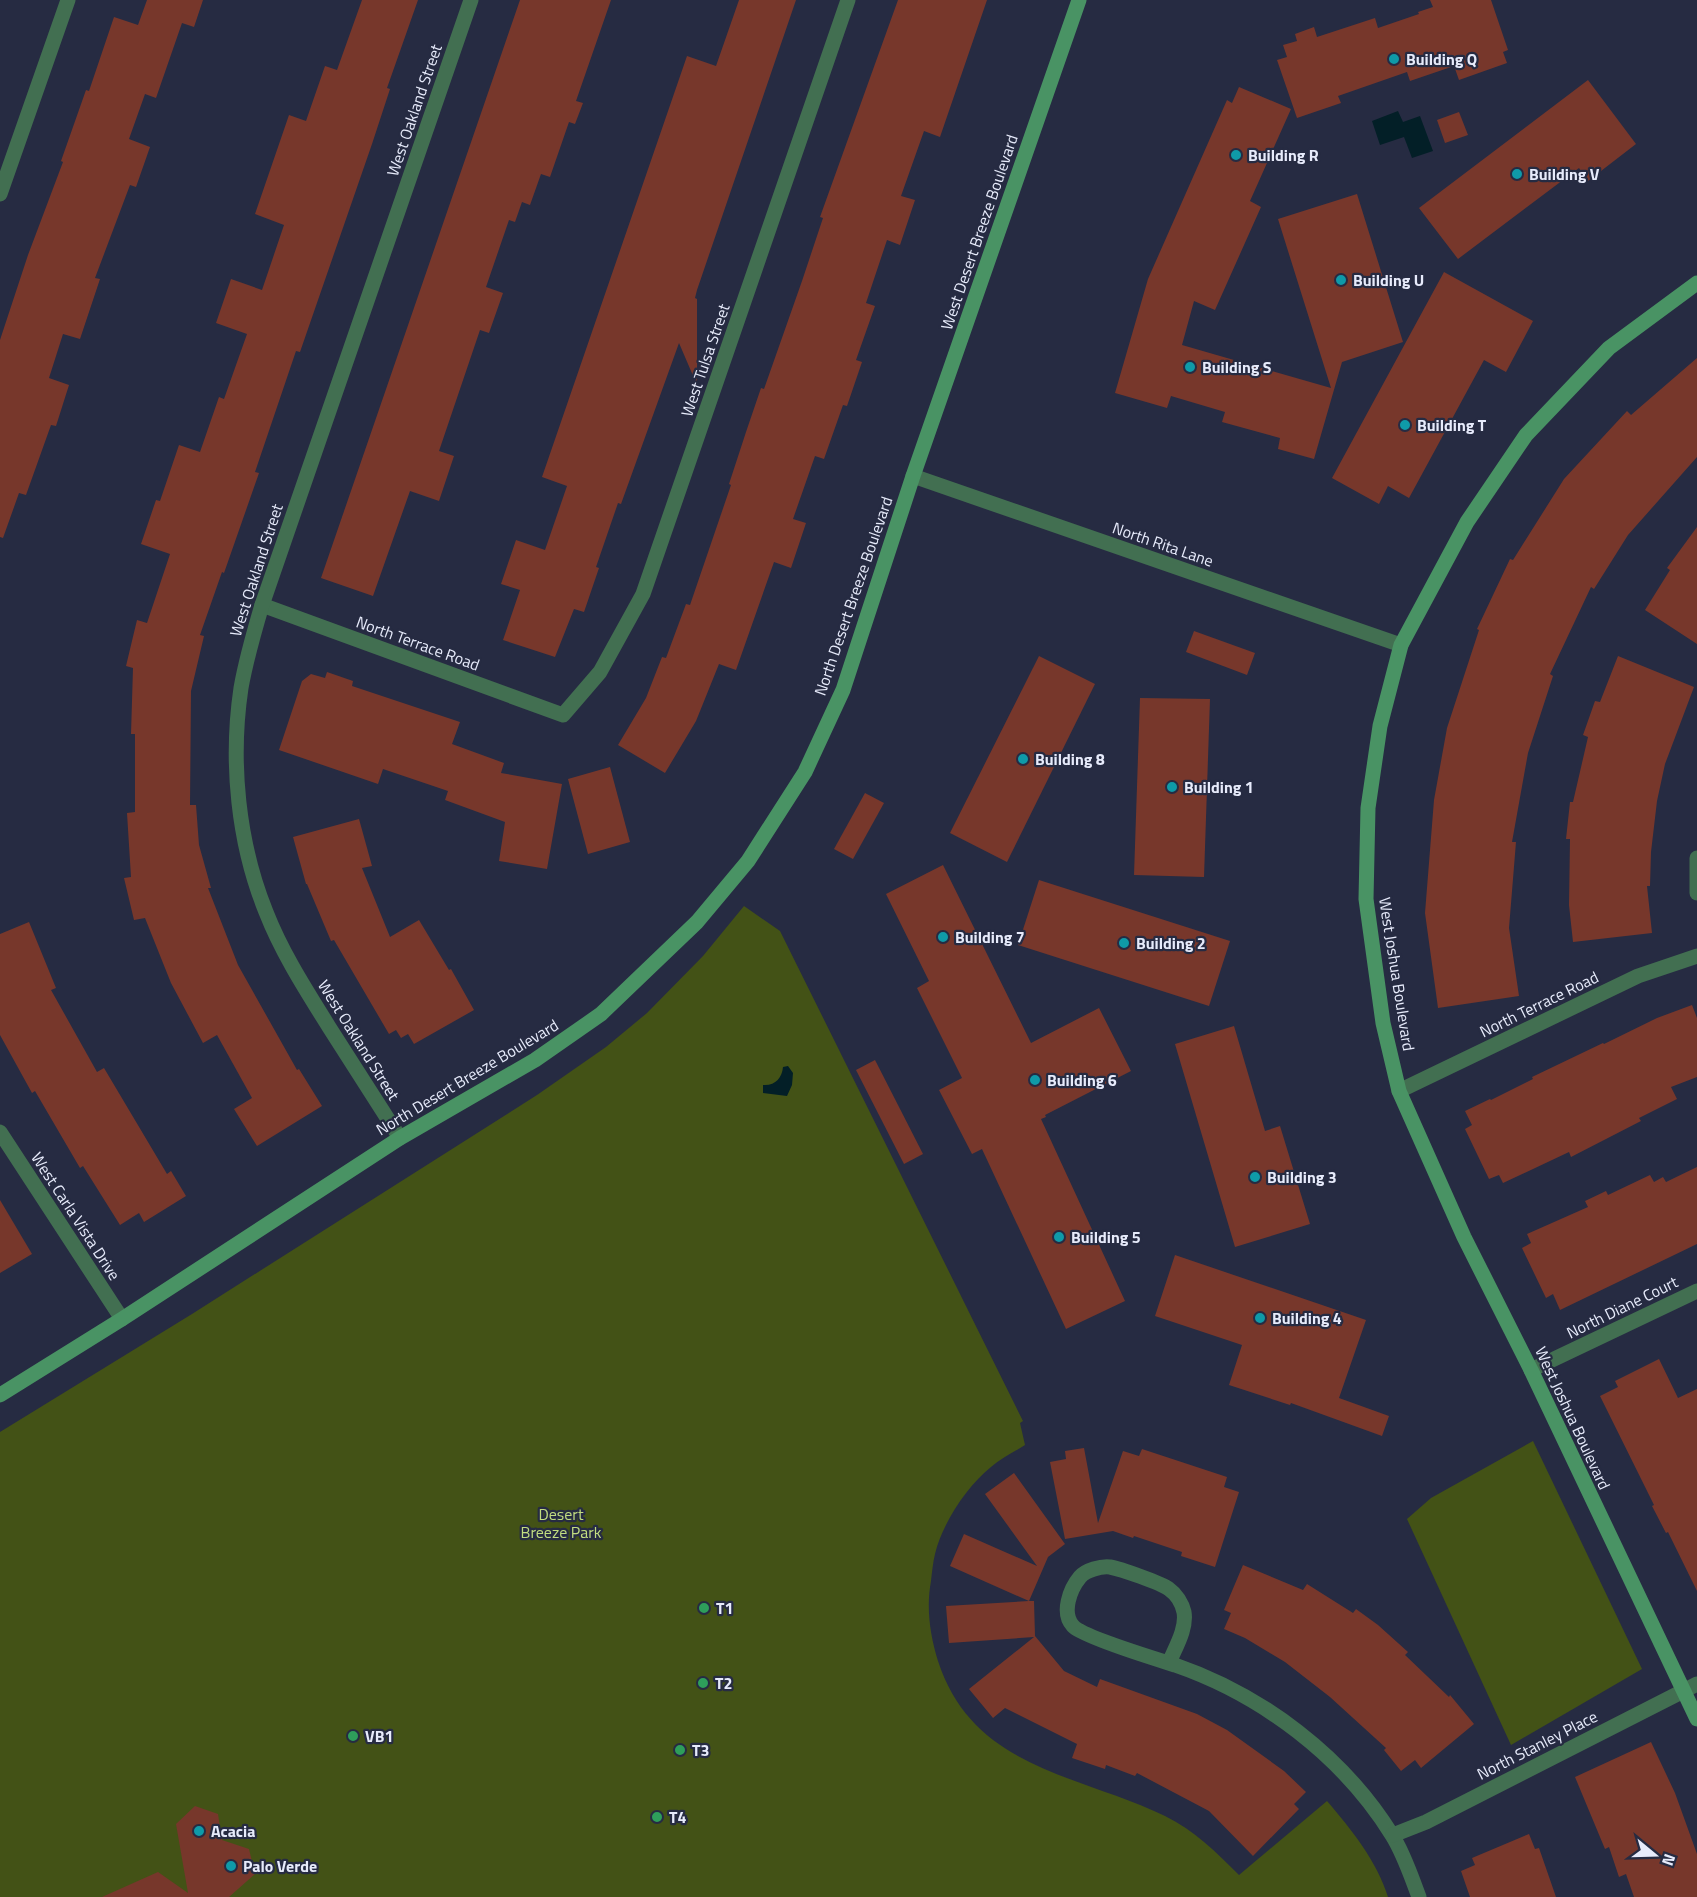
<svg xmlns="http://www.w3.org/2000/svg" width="1697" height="1897" font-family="'Titillium Web',sans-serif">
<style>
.green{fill:#435216}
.water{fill:#031f27}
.building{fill:#77372b}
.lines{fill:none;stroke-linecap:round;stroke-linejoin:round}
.street{stroke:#426f51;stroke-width:15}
.secondary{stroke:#499364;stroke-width:15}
.culture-dot{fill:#0f9aa8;stroke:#262b42;stroke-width:2}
.leisure-dot{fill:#2e9e5b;stroke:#262b42;stroke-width:2}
.labels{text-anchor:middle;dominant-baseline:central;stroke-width:4.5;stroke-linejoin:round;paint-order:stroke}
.poi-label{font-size:16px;font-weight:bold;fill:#e7ebfb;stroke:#262b42;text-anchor:start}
.street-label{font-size:16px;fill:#e7ebfb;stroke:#262b42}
.park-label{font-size:16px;fill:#c2dd80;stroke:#262b42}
</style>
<rect width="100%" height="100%" fill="#262b42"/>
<!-- green -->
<g class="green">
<path d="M744,906L780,931L1023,1421L1020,1423L1025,1445C1014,1452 1001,1458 991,1467C967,1486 942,1524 935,1554C933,1562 932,1572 931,1581C926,1608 930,1635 938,1661C973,1769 1078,1774 1165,1816C1194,1830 1217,1853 1239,1875L1327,1801C1351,1829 1377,1861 1388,1897H0V1432L192,1314L537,1095L606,1047L647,1013L703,956Z"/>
<path d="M1533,1441L1642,1669L1511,1745L1407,1519L1431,1498Z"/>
</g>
<!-- water -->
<g class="water">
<path d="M1398,111L1403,122L1420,116L1433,151L1412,158L1404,137L1380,145L1372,121Z"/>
<path d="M788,1066L793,1073L792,1085L787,1096L763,1093V1085C775,1086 782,1078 783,1067Z"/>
</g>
<!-- building -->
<g class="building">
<path d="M147,0H203L194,27L182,23L156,98L145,94L129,139L150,147L136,187L130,185L95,278L100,279L80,339L63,334L49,378L69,385L56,426L51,425L26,495L19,493L3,538L0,537V340L28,255L63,162L61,161L86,90L89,91L114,17L138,25Z"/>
<path d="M362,0H418L387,88L390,89L372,144L300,352L296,351L255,472L259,473L224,573L222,572L200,635L204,636L191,691L190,805H196L199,845L211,888H208L238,965L297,1070L299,1069L322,1106L257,1146L234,1109L252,1098L217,1035L203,1043L171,983L145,918L134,920L124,878L131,877L127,813L135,812V734H131L133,668L126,666L137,620L147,623L170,554L141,544L156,500L160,501L179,445L200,452L219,397L224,399L247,334L216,323L231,279L262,290L284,225L255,214L289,115L306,121L325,66L337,70Z"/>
<path d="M520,0H611L576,101L583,103L575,124L569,122L550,177L541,174L530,205L522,202L515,222L509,220L486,287L503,293L489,333L480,330L439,451L454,456L439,501L410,491L373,596L321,578Z"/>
<path d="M739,0H796L697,290L695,298L697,299V385L679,343L621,504L618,503L596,567L599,568L584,612L574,609L555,657L503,640L520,590L501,584L516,540L545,550L567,486L542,477L687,56L716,66Z"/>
<path d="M898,0H987L940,137L924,131L901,196L915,200L900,245L887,240L866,303L875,306L856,360L862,362L847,406L843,405L824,459L815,456L793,519L806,523L791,568L774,562L736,670L719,664L696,721L665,773L618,745L646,698L662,657L666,658L686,604L690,605L731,485L729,484L746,432L761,388L764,389L802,281L823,218L820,217Z"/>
<path d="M1430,0H1491L1508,50L1503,52L1507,63L1459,80L1454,66L1410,81L1407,72L1338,96L1341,103L1297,118L1277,60L1287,57L1283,45L1297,41L1295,34L1314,27L1317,37L1375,18L1378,28L1419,14L1418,12L1433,7Z"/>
<path d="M1588,80L1636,144L1588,181L1579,168L1458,259L1419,208Z"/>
<path d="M1239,87L1291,109L1250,201L1261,207L1215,310L1194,301L1182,345L1331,388L1278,219L1357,194L1403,342L1342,362L1314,459L1278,449L1280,438L1222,422L1225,412L1171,396L1167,408L1115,393L1148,279L1227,100L1232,103Z"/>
<path d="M1459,112L1468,135L1445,143L1437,120Z"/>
<path d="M1444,272L1533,321L1506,372L1484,360L1409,498L1388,486L1379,504L1332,478Z"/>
<path d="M1697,358V457L1628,535L1594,589L1591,587L1550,674L1553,676L1528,753L1512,842H1516L1509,928L1519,996L1438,1008L1425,913L1434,800L1447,728L1479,630L1477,629L1510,559L1513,560L1564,479L1627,411L1631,415Z"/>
<path d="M1697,527V644L1645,610L1670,570L1667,568Z"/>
<path d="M1194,631L1255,653L1247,675L1186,652Z"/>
<path d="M1039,656L1095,684L1007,862L950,833Z"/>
<path d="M1618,656L1694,687L1665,764L1657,801L1651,852L1650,886H1647L1652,933L1573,942L1569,905L1570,839H1566L1570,802H1573L1588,737L1583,735L1595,701L1600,702Z"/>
<path d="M327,672L353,681L352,686L460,722L452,744L504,763L501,773L562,784L547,869L499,861L505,822L445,800L448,791L383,769L378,784L279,750L302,681L311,674L325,678Z"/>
<path d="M1140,698L1210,699L1204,877L1134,875Z"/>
<path d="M610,767L630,842L588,854L568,779Z"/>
<path d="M865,793L884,803L853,859L834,849Z"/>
<path d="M359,819L372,866L362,868L390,937L419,920L449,970L451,969L474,1010L414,1044L408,1034L401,1038L396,1030L389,1034L334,940L331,941L307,884H306L293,837Z"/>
<path d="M943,865L1031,1043L1099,1008L1131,1071L1045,1115L1046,1117L1041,1119L1125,1301L1066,1329L982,1149L972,1154L939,1090L962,1078L917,988L929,981L886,894Z"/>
<path d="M1039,880L1230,941L1209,1006L1018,945Z"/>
<path d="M29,922L56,988L51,990L97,1072L104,1068L167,1174L171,1171L186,1196L144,1222L139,1213L120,1225L83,1166L80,1168L35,1091L32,1093L0,1035V934Z"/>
<path d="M1692,1005L1697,1018V1077L1671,1087L1677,1099L1639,1118L1641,1121L1571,1157L1569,1152L1503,1183L1499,1175L1489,1179L1465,1129L1472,1125L1465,1111L1490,1099L1491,1100L1533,1079L1532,1077L1603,1043L1604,1044L1657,1018Z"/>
<path d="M1234,1026L1265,1131L1280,1126L1310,1224L1235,1247L1175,1044Z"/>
<path d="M875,1060L923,1154L904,1164L856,1070Z"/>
<path d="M1697,1167V1244L1560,1310L1553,1294L1546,1298L1522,1248L1531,1243L1527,1234L1588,1207L1585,1201L1606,1191L1608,1195L1650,1175L1654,1182L1663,1177L1666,1182Z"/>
<path d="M0,1200L32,1254L0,1273Z"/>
<path d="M1175,1255L1366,1320L1339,1398L1389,1416L1382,1436L1291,1403L1290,1405L1229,1385L1242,1345L1155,1316Z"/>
<path d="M1659,1359L1678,1398L1697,1389V1591L1668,1532L1666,1533L1652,1506L1654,1505L1600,1396L1618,1387L1615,1381Z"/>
<path d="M1084,1448L1098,1523L1123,1451L1139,1456L1142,1449L1227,1477L1224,1487L1239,1492L1215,1567L1181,1556L1182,1552L1134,1536L1133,1538L1113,1531L1065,1539L1050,1462L1066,1459L1065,1451Z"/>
<path d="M1014,1473L1065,1544L1048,1557L1029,1601H1034L1035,1636L1064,1671L1097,1687L1100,1679L1197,1714L1227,1730L1284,1771L1306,1792L1294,1804L1299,1809L1253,1856L1209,1811L1137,1773L1135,1776L1106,1765L1105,1769L1072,1758L1077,1744L1005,1708L993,1718L969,1689L1034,1637L949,1643L946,1606L1029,1601L950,1566L964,1534L1037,1566L985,1494Z"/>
<path d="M1243,1565L1303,1590L1307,1584L1353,1613L1356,1609L1378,1625L1408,1652L1405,1655L1449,1697L1450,1695L1474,1724L1421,1768L1415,1760L1401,1771L1384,1750L1386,1748L1330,1697L1285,1662L1245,1638L1224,1629L1231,1613L1224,1610Z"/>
<path d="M1651,1742L1675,1793L1697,1854V1897H1634L1626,1874L1619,1877L1609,1847L1605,1849L1575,1777Z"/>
<path d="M195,1806L218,1814L222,1840L249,1849L255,1874L229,1897H102L158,1872L188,1893L176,1824Z"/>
<path d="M1529,1834L1535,1849L1539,1848L1556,1897H1470L1461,1871L1475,1865L1472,1858Z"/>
</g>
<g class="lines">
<!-- street -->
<g class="street">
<path d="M0,194L68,0"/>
<path d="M913,476L1401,645"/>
<path d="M262,605L563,715L600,672L643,594L848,0"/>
<path d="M1697,858V893"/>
<path d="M1399,1091L1638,976L1697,956"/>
<path d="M0,1132L122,1319"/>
<path d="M400,1138C376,1101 353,1064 329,1027C306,990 282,953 266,912C238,843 230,762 241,688C246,660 254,632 262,605L471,0"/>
<path d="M1531,1370L1697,1291"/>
<path d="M1169,1663C1175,1648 1187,1629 1184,1612C1182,1603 1176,1594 1169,1589C1161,1583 1121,1569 1110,1567C1101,1566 1086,1570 1080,1577C1070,1589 1061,1613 1073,1626C1083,1637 1156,1659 1175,1665C1262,1695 1343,1756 1392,1835C1404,1854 1411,1876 1419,1897"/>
<path d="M1393,1835L1426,1822L1697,1684"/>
</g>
<!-- secondary -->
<g class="secondary">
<path d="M1697,283L1609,348L1526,435L1467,522L1401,645L1380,726L1368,808L1366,899L1383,1023L1399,1091L1464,1237L1531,1370L1697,1719"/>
<path d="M0,1395L122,1319L400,1138L535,1060L601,1014L697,922L748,861L805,772L843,690L913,476L1079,0"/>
</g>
</g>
<!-- markers -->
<g class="culture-dot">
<circle cx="1394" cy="59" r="6"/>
<circle cx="1236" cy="155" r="6"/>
<circle cx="1517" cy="174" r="6"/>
<circle cx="1341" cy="280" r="6"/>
<circle cx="1190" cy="367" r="6"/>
<circle cx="1405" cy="425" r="6"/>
<circle cx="1023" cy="759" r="6"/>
<circle cx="1172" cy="787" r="6"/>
<circle cx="943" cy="937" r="6"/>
<circle cx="1124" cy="943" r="6"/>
<circle cx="1035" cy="1080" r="6"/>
<circle cx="1255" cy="1177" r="6"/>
<circle cx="1059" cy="1237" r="6"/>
<circle cx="1260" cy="1318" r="6"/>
<circle cx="199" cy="1831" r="6"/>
<circle cx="231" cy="1866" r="6"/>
</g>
<g class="leisure-dot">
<circle cx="704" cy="1608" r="6"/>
<circle cx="703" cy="1683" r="6"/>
<circle cx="353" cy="1736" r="6"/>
<circle cx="680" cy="1750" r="6"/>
<circle cx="657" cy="1817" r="6"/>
</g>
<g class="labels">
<!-- poi labels -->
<g class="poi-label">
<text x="1406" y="59">Building Q</text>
<text x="1248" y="155">Building R</text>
<text x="1529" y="174">Building V</text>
<text x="1353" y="280">Building U</text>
<text x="1202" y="367">Building S</text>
<text x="1417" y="425">Building T</text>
<text x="1035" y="759">Building 8</text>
<text x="1184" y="787">Building 1</text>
<text x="955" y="937">Building 7</text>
<text x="1136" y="943">Building 2</text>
<text x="1047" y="1080">Building 6</text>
<text x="1267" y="1177">Building 3</text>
<text x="1071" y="1237">Building 5</text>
<text x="1272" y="1318">Building 4</text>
<text x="716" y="1608">T1</text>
<text x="715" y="1683">T2</text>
<text x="365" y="1736">VB1</text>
<text x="692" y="1750">T3</text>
<text x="669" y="1817">T4</text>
<text x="211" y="1831">Acacia</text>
<text x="243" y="1866">Palo Verde</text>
</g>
<!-- street labels -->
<g class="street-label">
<text transform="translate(414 110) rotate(-71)">West Oakland Street</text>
<text transform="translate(979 232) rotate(-71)">West Desert Breeze Boulevard</text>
<text transform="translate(705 360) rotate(-71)">West Tulsa Street</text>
<text transform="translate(1163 544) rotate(19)">North Rita Lane</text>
<text transform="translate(256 570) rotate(-72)">West Oakland Street</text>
<text transform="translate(853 596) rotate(-71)">North Desert Breeze Boulevard</text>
<text transform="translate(418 643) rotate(20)">North Terrace Road</text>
<text transform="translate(1397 974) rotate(81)">West Joshua Boulevard</text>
<text transform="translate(1539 1004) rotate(-26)">North Terrace Road</text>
<text transform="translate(359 1040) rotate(58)">West Oakland Street</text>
<text transform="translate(467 1077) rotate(-31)">North Desert Breeze Boulevard</text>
<text transform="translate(76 1216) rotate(57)">West Carla Vista Drive</text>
<text transform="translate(1622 1307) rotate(-26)">North Diane Court</text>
<text transform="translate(1573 1418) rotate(65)">West Joshua Boulevard</text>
<text transform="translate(1537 1745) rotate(-27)">North Stanley Place</text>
</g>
<!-- park labels -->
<g class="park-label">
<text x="561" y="1514">Desert<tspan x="561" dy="18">Breeze Park</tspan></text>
</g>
</g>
<!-- north arrow -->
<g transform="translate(1655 1855) rotate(109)" stroke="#262b42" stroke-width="4.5" paint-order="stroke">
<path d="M0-4.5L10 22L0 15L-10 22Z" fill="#e7ebfb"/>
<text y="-9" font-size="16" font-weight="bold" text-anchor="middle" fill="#e7ebfb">N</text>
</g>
</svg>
